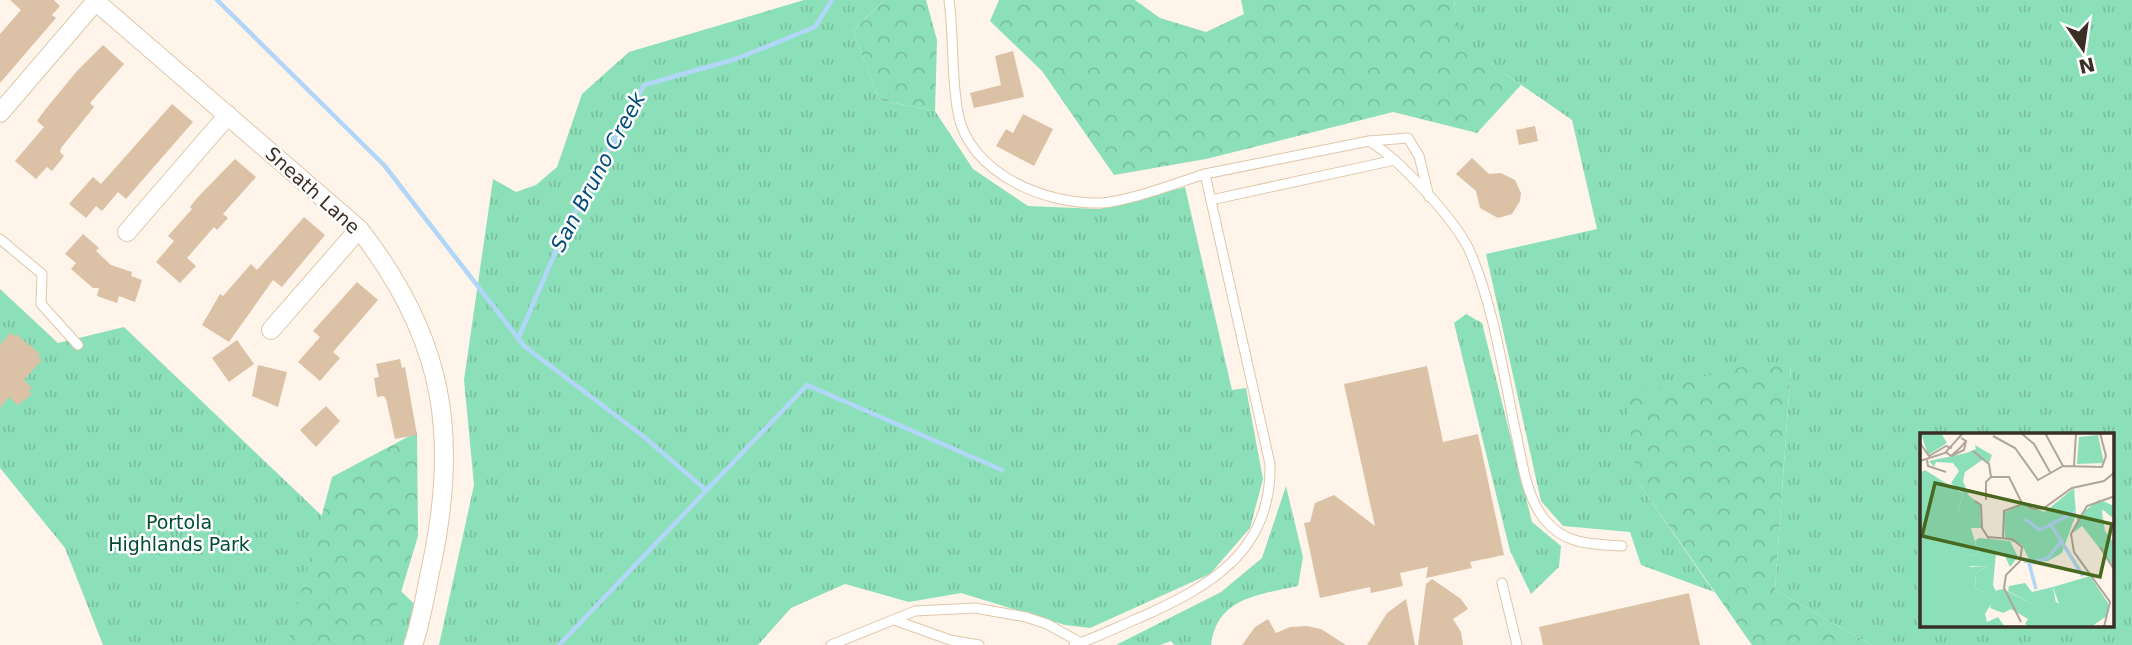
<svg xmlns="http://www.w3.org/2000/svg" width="2132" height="645" font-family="'DejaVu Sans',sans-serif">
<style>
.grass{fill:url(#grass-tufts);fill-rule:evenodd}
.forest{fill:url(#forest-crowns)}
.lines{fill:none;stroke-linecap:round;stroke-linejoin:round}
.stream{stroke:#b2d6f8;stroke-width:4.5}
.building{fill:#dbc2a6}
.service-casing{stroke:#dfc6aa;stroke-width:11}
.minor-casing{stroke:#dfc6aa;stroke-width:20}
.service{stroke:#fff;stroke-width:9}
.minor{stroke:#fff;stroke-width:18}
.labels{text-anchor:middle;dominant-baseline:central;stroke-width:5;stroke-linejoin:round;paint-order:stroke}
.street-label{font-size:19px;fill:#392f24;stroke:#fff}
.park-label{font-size:19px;fill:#014c33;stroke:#fff}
.water-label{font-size:21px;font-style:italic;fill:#004a7c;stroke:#fff}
.inset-river{fill:none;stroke:#b2d6f8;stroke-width:3.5}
.inset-road{fill:none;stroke:#b0a59a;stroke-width:2}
.view{fill:#47681f;fill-opacity:0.15;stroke:#47681f;stroke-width:3.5}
.inset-edge{fill:none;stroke:#392f24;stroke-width:3.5}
</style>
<defs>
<pattern id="grass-tufts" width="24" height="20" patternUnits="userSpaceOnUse" patternTransform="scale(1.75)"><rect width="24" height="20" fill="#8ce0b9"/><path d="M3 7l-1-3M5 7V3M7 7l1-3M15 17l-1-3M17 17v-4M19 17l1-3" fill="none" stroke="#7ac09f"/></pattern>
<pattern id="forest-crowns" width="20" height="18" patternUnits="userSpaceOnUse" patternTransform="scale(1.75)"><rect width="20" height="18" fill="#8ce0b9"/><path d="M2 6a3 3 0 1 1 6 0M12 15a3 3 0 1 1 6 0" fill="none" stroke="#7ac09f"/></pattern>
</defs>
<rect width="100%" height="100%" fill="#fff4e9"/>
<!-- grass -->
<g class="grass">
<path d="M804,0H884L853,31L879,100L935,111L973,169L1028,206L1099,209L1185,187L1232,390L1246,388L1263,479L1250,528L1210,574L1090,628L1065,625L961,593L909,602L845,584L791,608L758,645H439L474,485L464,380L493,179L516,192L536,185L557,167L582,94L629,52Z"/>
<path d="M1454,0H2132V645H1872L1775,590L1791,366L1637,481L1714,592L1641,565L1630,532L1563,526L1541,501L1486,254L1597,229L1572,120L1459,42ZM1922,435H2113V626H1922Z"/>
<path d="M0,289L58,343L124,327L426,615L415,645H103L65,548L0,468Z"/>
<path d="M1466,314L1482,323L1532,522L1561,546L1559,567L1531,594L1510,551L1454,323Z"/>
<path d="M1286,486L1303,557L1298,586C1259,595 1217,597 1211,645H1174L1171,641L1160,645H1116L1221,592L1262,558Z"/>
</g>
<!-- forest -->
<g class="forest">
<path d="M884,0H926L937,40L935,111L879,100L853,31Z"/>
<path d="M999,0H1135L1160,18L1206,32L1244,14L1241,0H1454L1460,42L1521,85L1477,133L1393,112L1206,159L1114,175L1042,71L990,21Z"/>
<path d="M1750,365H1791L1775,590L1872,645H1752L1637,481L1626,396Z"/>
<path d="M417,432L418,536L385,645H287L332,477Z"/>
</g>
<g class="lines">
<!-- stream -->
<g class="stream">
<path d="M217,0L384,165L524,346L643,436L706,490"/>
<path d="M518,339L561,239L644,85L736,59L815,27L832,0"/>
<path d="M559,645L807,385L1002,470"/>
</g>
</g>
<!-- building -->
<g class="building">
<path d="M10,0H54L60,6L52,15L56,18L0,83V34L21,10Z"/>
<path d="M103,45L124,64L90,103L94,107L61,148L60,152L64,156L52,171L47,167L36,179L15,161L44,127L37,121L44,111L77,71Z"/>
<path d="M1013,51L1024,97L974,108L970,93L1001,85L995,56Z"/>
<path d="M172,104L193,122L126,199L118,192L102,211L96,206L86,218L69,204L93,177L101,184Z"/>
<path d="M1023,114L1053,129L1034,166L996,146L1006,129L1013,133Z"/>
<path d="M1535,126L1538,141L1519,145L1516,130Z"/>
<path d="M1472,158L1489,174L1501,173L1515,180L1521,193L1520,201L1512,214L1498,218L1480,208L1476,191L1456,174Z"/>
<path d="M235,159L256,177L223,214L228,218L217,230L214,227L187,258L196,266L180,283L156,262L174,241L168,236L192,209L190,207L198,197Z"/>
<path d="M304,217L325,235L282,287L273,280L229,342L202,325L220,294L223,296L251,264L257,270Z"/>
<path d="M83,234L99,248L96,251L111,265L132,272L131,276L142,280L135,302L119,296L117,303L97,296L99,288H93L71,269L76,263L65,254Z"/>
<path d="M357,282L378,300L333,352L340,358L320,381L298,362L320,337L313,331Z"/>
<path d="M10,333L14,336L16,334L40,354L38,357L42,360L24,380L32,388L29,391L32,394L18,405L9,397L0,408V345Z"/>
<path d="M237,340L254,364L229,382L212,358Z"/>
<path d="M400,359L402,368L405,367L417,435L395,439L386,399L384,396L377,397L374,378L379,377L376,364Z"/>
<path d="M258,365L287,372L278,407L252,396Z"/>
<path d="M1427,366L1443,442L1478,434L1504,555L1470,562L1472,568L1426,578L1428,567L1400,573L1403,586L1371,593L1370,587L1320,598L1304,523L1310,522L1315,503L1334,495L1375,526L1344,384Z"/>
<path d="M326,406L340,421L316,447L300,430Z"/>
<path d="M1432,579L1461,599L1468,609L1453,619L1461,632L1463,645H1418L1426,584Z"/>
<path d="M1689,593L1700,645H1543L1539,627Z"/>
<path d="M1406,599L1415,645H1367L1387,613Z"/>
<path d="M1268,619L1276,633L1290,627L1307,626L1321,629L1346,645H1242L1255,627Z"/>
</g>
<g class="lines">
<!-- service casing -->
<g class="service-casing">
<g id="service">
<path d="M949,0C954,37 951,76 958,113C969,173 1045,205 1101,203C1127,202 1179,182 1205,174L1270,464C1272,552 1209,587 1139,618C1117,627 1096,638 1074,645"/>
<path d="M1369,141L1408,138L1419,156L1429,197"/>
<path d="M1205,174L1369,141C1398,158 1458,222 1471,254C1494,309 1503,372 1515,429C1522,459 1525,496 1545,520C1565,545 1592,544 1622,546"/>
<path d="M1211,200L1395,160"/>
<path d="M0,239L42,274L41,304L78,345"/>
<path d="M1502,583L1517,645"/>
<path d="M897,621L950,640L979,645"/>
<path d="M831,645L915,611L975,608L1026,617L1047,624L1083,644"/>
</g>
</g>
<!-- minor casing -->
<g class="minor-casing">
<g id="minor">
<path d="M94,0L359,229C445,339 460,437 430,572C425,596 421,622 413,645"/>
<path d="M0,113L96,1"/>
<path d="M127,232L228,115"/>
<path d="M271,330L359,229"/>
</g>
</g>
<!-- service -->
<use href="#service" class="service"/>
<!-- minor -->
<use href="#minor" class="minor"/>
</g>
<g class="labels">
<!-- street labels -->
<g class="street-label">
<text transform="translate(313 190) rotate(42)">Sneath Lane</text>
</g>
<!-- park labels -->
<g class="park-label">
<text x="179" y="522">Portola<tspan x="179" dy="22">Highlands Park</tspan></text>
</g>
<!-- water labels -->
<g class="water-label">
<text transform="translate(598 172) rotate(-62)">San Bruno Creek</text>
</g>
</g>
<!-- overview -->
<g transform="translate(1920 433)">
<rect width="194" height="194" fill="#fff4e9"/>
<path d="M5,37L43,61L38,79L53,73L48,62L60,71L61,95H51L58,120L46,124L49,141V134L67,133L55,141L56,156L65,159L61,173L37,194H0V40ZM154,55L156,81L142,120L128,128L103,130L109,126L102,112L85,106L84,80L101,71L125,79ZM180,66L185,98L194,110V134L156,85ZM170,143L188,170V182L171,194H109L105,191L108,186L91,176L83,180L70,175L74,158L83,156L112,171L128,163L139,171L133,154Z" fill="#8ce0b9"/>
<path d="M55,12L72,22L69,30L62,27L45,39L43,48L53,73L52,80H38L43,61L31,50L39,38L33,30L16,29L14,34L9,28L46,20L56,16ZM183,68L194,73V86L183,77L153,100L162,80ZM59,105L90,108L98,124L90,134L84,121L76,120L73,152L77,161L65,181L67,189L78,184L85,194H36L32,184L31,178L61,173L58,167L65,159L56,156L55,141L67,133H50L49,142L42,133L46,124L58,120L55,108ZM105,150L112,159L133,154L137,176L128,164L121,176L112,177V171L88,158L89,153Z" fill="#8ce0b9"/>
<path d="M1,0H21L27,10L8,22ZM178,2L184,30L157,31L159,4Z" fill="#8ce0b9"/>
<path class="inset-river" d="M105,86L120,97L155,79M130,90L163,143M116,156L109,130L128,125L143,106"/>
<path class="inset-road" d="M101,0L114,11L130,39M125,0L143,33M73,3L95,15L118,47L143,33L182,34L186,23L180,0M0,10L9,23L26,13L32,15M53,18L69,31L71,44H89L102,70L113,76L124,75L152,55L184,48L195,39M26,19L31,23L41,14L46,8L41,5M31,23L44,17L46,8M7,27L8,33L26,39M0,28L25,20L43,0M154,33L156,0M66,67V49L71,44M55,68L61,72L62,95L69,106M67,104L92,106L102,114L100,128L86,142L84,155L101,189M83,105L84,78L105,70M180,114L195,138M184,194L190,169L154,119L151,101L167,73L195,63"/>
<path class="view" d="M15,50L192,91L180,144L2,103Z"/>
<rect width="194" height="194" class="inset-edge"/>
</g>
<!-- north arrow -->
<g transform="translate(2083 49) rotate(167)" stroke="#ffffff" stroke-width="5" paint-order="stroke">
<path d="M0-5L12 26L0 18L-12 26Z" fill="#392f24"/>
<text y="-10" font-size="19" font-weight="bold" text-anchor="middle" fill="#392f24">N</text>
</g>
</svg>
